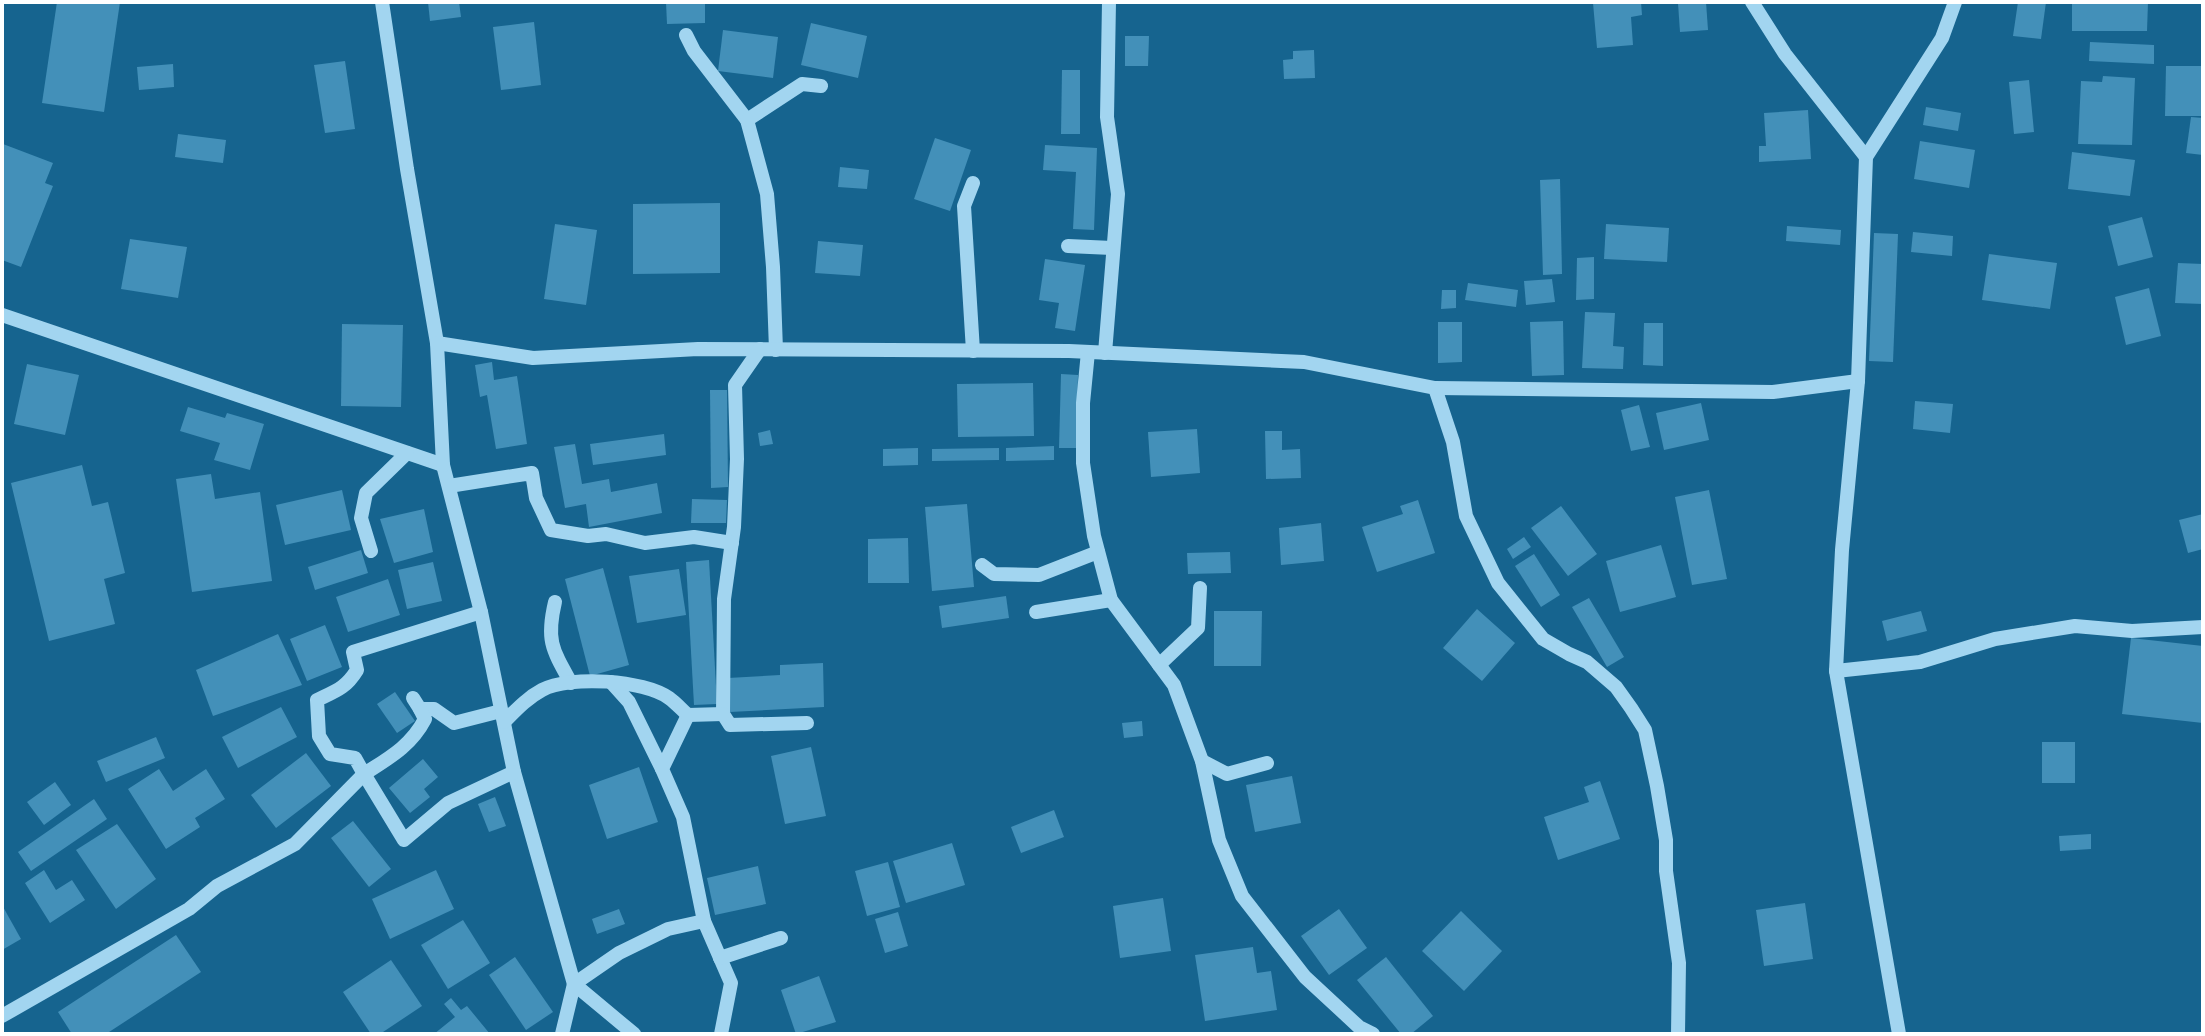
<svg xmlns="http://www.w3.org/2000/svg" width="2205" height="1036" font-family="Raleway,sans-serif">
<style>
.building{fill:#4390b9}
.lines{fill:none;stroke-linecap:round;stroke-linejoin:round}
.minor{stroke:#a2d5f0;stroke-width:14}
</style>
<rect width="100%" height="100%" fill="#16648f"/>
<!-- building -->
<g class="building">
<path d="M57,2H120L104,112L42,103Z"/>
<path d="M428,2H459L461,17L430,21Z"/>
<path d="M666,2H705V23L667,24Z"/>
<path d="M1641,2L1642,15L1631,17L1633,45L1597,48L1593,3Z"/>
<path d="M1706,2L1708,30L1680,32L1678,3Z"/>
<path d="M2018,2H2046L2041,39L2013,36Z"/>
<path d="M2072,2H2148L2147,31H2072Z"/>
<path d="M534,22L541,85L501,90L493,27Z"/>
<path d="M811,23L867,36L858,78L801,65Z"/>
<path d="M723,30L778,37L773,78L718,71Z"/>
<path d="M1125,36H1149L1148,66H1125Z"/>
<path d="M2090,42L2154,45V64L2089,61Z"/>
<path d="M1314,50L1315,78L1284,79L1283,60L1293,59V51Z"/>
<path d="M345,61L355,129L325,133L314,65Z"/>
<path d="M173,64L174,87L139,90L137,67Z"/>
<path d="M2166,66H2203V116H2165Z"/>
<path d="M1062,70H1080V134H1061Z"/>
<path d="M2103,76L2135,78L2132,145L2078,144L2081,81L2102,82Z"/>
<path d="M2029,80L2034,132L2014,134L2009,82Z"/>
<path d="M1926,107L1961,113L1958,131L1923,125Z"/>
<path d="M1808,110L1811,159L1759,162V146H1766L1764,113Z"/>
<path d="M2191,117L2203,118V155L2186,153Z"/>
<path d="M178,134L226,140L223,163L175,157Z"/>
<path d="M935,138L971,150L950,211L914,199Z"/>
<path d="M1920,141L1975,150L1969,188L1914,179Z"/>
<path d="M3,144L53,163L45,183L53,186L21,267L2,260Z"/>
<path d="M1045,145L1097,148L1094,230L1073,229L1076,172L1043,170Z"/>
<path d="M2072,152L2135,160L2130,196L2068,189Z"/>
<path d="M840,167L869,170L867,189L838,187Z"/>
<path d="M1560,179L1562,274L1543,275L1540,180Z"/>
<path d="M720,203V273L633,274V204Z"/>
<path d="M2142,217L2153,257L2118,266L2108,226Z"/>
<path d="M555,224L597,230L586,305L544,299Z"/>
<path d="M1606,224L1669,228L1667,262L1604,259Z"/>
<path d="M1787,226L1841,230L1840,245L1786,241Z"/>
<path d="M1913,232L1953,236L1952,256L1911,252Z"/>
<path d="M1874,233L1898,234L1893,362L1869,361Z"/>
<path d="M130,239L187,247L178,298L121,289Z"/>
<path d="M818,241L863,245L860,276L815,273Z"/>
<path d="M1989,254L2057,263L2050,309L1982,300Z"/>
<path d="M1594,257V299L1576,300L1577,258Z"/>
<path d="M1045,259L1085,265L1075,331L1055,328L1059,303L1039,300Z"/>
<path d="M2178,263L2203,264V304L2175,303Z"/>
<path d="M1552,279L1555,302L1526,305L1524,281Z"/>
<path d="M1468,283L1518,290L1516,307L1465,300Z"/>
<path d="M2149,288L2161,336L2126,345L2115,297Z"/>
<path d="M1442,290H1456V308L1441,309Z"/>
<path d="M1585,312L1615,313L1613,346L1624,347L1623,369L1582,368Z"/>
<path d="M1563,321L1564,375L1532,376L1530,322Z"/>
<path d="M1438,322H1462V362L1438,363Z"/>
<path d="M1644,323H1663V366L1643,365Z"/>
<path d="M342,324L403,325L401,407L341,406Z"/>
<path d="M492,362L494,380L517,376L527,444L496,449L487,395L480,397L475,365Z"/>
<path d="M27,364L79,375L65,435L14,424Z"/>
<path d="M1061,374L1078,375L1076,448H1059Z"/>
<path d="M1033,383L1034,436L958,437L957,384Z"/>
<path d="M710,390H727L728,487L711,488Z"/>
<path d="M1915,401L1953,404L1950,433L1913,429Z"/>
<path d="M1701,403L1709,440L1664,450L1656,413Z"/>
<path d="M1639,405L1650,447L1631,451L1621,410Z"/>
<path d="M188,407L225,418L227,413L264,424L250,470L214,460L220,443L180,431Z"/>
<path d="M1197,429L1200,473L1151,477L1148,432Z"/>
<path d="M770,430L773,444L760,446L758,433Z"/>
<path d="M1265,431H1282V450L1300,449L1301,478L1266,479Z"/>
<path d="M664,434L666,455L593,465L590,444Z"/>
<path d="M575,444L582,484L609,479L611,492L657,483L662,513L589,527L586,504L565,508L554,447Z"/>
<path d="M1054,446V460L1006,461V448Z"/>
<path d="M918,448V465L883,466V449Z"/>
<path d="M999,448V460L932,461V449Z"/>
<path d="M82,465L92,506L108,502L125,573L104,579L115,624L49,641L11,483Z"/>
<path d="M211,474L215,499L260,492L272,581L192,592L176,479Z"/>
<path d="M342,490L351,530L285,545L276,505Z"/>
<path d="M1709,490L1727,579L1692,585L1675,497Z"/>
<path d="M692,499L727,500L726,523H691Z"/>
<path d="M1418,500L1435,553L1377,572L1362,527L1403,514L1400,506Z"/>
<path d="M967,504L974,587L932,591L925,507Z"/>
<path d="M1561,506L1597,554L1568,576L1531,528Z"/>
<path d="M424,509L433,552L394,563L380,519Z"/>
<path d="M2203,514V549L2188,553L2179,520Z"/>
<path d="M1321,523L1324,561L1281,565L1279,528Z"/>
<path d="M1524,537L1531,547L1513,559L1507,549Z"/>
<path d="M908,538L909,583H868V539Z"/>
<path d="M1661,545L1676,597L1620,612L1606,561Z"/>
<path d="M361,550L368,573L315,590L308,567Z"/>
<path d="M1230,552L1231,573L1188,574L1187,553Z"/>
<path d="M1534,554L1560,595L1541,607L1515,566Z"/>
<path d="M709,560L717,704L694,705L686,562Z"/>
<path d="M433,562L442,601L407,609L398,570Z"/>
<path d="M603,568L629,665L590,676L565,579Z"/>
<path d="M679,569L686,615L637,623L629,576Z"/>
<path d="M388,579L400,615L348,632L336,597Z"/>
<path d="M1006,596L1009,618L942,628L939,606Z"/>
<path d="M1589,598L1624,657L1607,667L1572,607Z"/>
<path d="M1477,609L1515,643L1482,681L1443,648Z"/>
<path d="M1214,611H1262L1261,666H1214Z"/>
<path d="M1921,611L1927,631L1887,641L1882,621Z"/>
<path d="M325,625L342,667L307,681L290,639Z"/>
<path d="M278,634L302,685L213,716L196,670Z"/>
<path d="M2131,638L2203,646V723L2122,714Z"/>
<path d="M823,663L824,707L730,712L728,678L780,675V665Z"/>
<path d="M395,692L415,721L397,733L377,704Z"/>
<path d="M281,707L297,737L238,768L222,737Z"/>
<path d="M1142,721L1143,736L1124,738L1122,723Z"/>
<path d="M156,737L165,758L106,782L97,761Z"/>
<rect x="2042" y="742" width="33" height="41"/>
<path d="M811,747L826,816L785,824L771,756Z"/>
<path d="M306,753L331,786L276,828L251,795Z"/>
<path d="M423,759L438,777L424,789L430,797L410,813L389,788Z"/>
<path d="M639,767L658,822L607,839L589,785Z"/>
<path d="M159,769L173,791L206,769L225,799L195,818L200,827L166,849L128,789Z"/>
<path d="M1292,776L1301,823L1255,832L1246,785Z"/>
<path d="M1600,781L1620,839L1558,860L1544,817L1589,802L1584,787Z"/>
<path d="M55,782L71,805L44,825L27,802Z"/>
<path d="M495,797L506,826L489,832L478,804Z"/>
<path d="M94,799L107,819L31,871L18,852Z"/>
<path d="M1054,810L1064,837L1021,853L1011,827Z"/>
<path d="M353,821L391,869L369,887L331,838Z"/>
<path d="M117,824L156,879L116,909L76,850Z"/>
<path d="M2091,834V849L2060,851L2059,836Z"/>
<path d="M952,843L965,885L906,903L893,861Z"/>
<path d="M888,862L900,907L867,916L855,871Z"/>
<path d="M758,866L766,904L715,915L707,878Z"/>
<path d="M44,870L56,890L72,880L85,900L50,923L25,883Z"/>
<path d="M436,870L454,909L390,939L372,899Z"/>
<path d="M1163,898L1171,951L1120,958L1113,906Z"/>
<path d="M1805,903L1813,959L1764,966L1756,910Z"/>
<path d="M2,905L21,939L2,950Z"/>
<path d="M619,909L625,924L597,934L592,919Z"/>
<path d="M1339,909L1367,948L1329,975L1301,936Z"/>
<path d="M1461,911L1502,951L1464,991L1422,951Z"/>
<path d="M898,912L908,946L885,953L875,919Z"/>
<path d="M463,920L490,963L448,989L421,945Z"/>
<path d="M176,935L201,972L106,1034H72L58,1012Z"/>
<path d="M1253,947L1257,973L1271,971L1277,1010L1205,1021L1195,955Z"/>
<path d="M515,957L553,1012L526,1030L489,975Z"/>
<path d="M1386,957L1433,1016L1411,1034H1401L1357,980Z"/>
<path d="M391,960L422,1006L380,1034H371L343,992Z"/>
<path d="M819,976L836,1022L796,1034L781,990Z"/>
<path d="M451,998L461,1010L467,1006L490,1034H434L455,1017L444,1004Z"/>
</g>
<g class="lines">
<!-- minor -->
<g class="minor">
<path d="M382,2L407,169L437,343L443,465L481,612L514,772L574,984L634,1034"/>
<path d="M1752,2L1785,54L1866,157"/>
<path d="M686,35L694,51L747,120L767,194L773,267L776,350"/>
<path d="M747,120L802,84L821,86"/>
<path d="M1068,246L1112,248"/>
<path d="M2,315L443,465"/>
<path d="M437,343L533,358L698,349L1069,351L1304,362L1435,388L1453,442L1466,516L1498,583L1543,639L1569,654L1587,662L1616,687L1631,708L1645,730L1657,786L1666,840V871L1679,963L1678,1034"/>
<path d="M760,349L735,385L737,459L734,527L724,599L723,714L730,725L807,723"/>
<path d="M973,351L964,206L973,183"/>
<path d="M1088,352L1083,403V463L1094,536L1111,600L1174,685L1202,761L1219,840L1242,896L1305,977L1359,1027L1373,1034"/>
<path d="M1105,353L1118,194L1107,117L1109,2"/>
<path d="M1435,388L1773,392L1858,381"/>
<path d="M449,486L532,473L536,498L551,530L588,536L606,534L645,543L694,537L732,543"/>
<path d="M371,551L361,518L366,493L407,453"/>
<path d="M982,565L994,574L1039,575L1098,552"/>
<path d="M555,602C546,640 552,649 571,683"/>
<path d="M1036,612L1111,600"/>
<path d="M1159,665L1198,628L1200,588"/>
<path d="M1836,671L1920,662L1995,639L2075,626L2132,631L2203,627"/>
<path d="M611,682L629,702L662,769"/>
<path d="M413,698L420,709H434L454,723L501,711"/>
<path d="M420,709L425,719C411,746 389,758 364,774L355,758L330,754L319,736L317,700C336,691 346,688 357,670L353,652L481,612"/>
<path d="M688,715L662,769L683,817L704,921L731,983L721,1034"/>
<path d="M504,722C516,710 527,698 542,690C570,675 644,680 669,698C676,703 682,710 688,715L723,714"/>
<path d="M1202,761L1227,774L1267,763"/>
<path d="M720,958L781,938"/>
<path d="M2,1016L189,909L217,886L295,844L364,774L404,840L448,803L514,772"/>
<path d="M562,1034L574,984L619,953L668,929L704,921"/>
<path d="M1899,1034L1836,671L1842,550L1858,381L1866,157L1942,38L1955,2"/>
</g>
</g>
<!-- border -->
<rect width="2205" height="1036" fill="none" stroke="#ffffff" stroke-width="8"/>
</svg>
